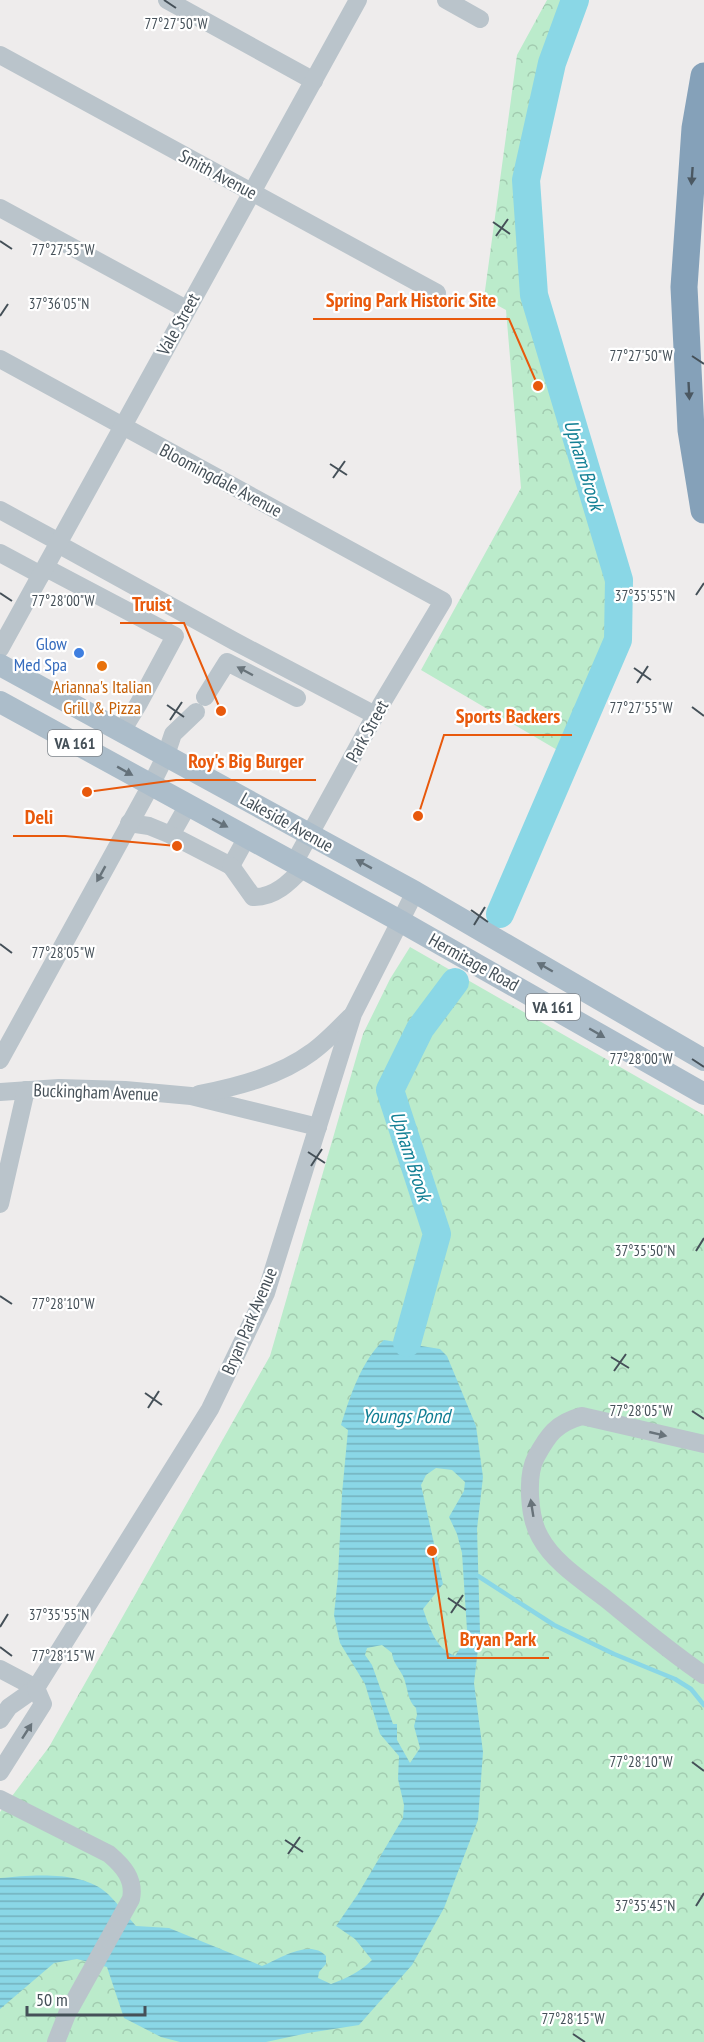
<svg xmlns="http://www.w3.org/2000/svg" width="704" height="2042" font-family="'PT Sans Narrow',sans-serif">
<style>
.park{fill:url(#park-crowns)}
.water{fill:url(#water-rules);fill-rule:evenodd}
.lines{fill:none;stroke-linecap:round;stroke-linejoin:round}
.stream{stroke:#8ad7e6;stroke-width:4.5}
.river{stroke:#8ad7e6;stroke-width:28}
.minor{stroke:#bac4cb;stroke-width:18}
.major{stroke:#acbdca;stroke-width:22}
.highway{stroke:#85a1b9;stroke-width:27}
.oneway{fill:#4b5862}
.oneway2{fill:#68737a}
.oneway3{fill:#64717a}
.ticks{fill:none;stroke:#455058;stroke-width:2}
.shop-dot{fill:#3f7fe0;stroke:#fff;stroke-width:2}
.food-dot{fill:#e8710a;stroke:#fff;stroke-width:2}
.labels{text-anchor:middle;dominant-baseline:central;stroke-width:4.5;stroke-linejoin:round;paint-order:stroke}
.shield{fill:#fff;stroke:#7d848a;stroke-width:1.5}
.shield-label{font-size:16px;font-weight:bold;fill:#455058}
.street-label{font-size:18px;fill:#455058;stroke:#fff}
.shop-label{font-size:18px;fill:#366cbe;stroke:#fff;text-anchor:end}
.food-label{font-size:18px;fill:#c56008;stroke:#fff}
.water-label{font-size:20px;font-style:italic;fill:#148095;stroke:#fff}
.ticks-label{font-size:15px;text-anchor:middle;fill:#455058;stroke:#fff;stroke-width:4.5;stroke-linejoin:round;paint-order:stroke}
.leader{fill:none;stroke:#e8590c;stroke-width:2}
.callout-dot{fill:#e8590c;stroke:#fff;stroke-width:2}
.callout-label{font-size:20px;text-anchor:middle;font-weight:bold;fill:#e8590c;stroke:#fff;stroke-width:4.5;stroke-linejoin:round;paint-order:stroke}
</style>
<defs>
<pattern id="park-crowns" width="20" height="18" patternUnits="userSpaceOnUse" patternTransform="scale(1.5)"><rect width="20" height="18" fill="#bbebcb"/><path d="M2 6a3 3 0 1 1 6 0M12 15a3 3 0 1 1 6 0" fill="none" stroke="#a2cbb0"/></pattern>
<pattern id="water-rules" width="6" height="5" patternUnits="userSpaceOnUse" patternTransform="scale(1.5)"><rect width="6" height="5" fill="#8ad7e6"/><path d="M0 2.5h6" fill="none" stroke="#73b1bd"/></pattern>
</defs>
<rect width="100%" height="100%" fill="#eeecec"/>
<!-- park -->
<g class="park">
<path d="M547,0H565L551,28L542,82L536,169L520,211L534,293L559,361L568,411L570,440L589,481L624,582L618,610L573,711L559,751L421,670L521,488L506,310L484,298L517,55Z"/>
<path d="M410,947L704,1115V2042H0V1812L49,1747L270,1356L363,1034L390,979Z"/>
</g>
<!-- water -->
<path class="water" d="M384,1340L440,1349L447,1356L476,1426L483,1477L477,1529L480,1632L474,1683L483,1752L478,1820L444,1908L412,1965L359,2025L308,2033L266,2042H180L161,2037L124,2018L107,1967L77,1959L54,1963L0,2009V1878C32,1875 83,1870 108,1894C118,1904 127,1916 136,1926L169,1928L262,1966C279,1959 310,1938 326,1956V1964L319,1972L318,1978L331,1984C347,1978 360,1972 372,1960L355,1939L336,1926L358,1894L403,1818L404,1805L398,1779L399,1756L380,1734L365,1684L340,1643L334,1615L338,1576L342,1494L348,1430L341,1425C350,1397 361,1361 384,1340ZM436,1468L452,1470L465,1482L464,1491L449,1517L457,1534L462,1553L467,1630L461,1647L455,1656C435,1648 430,1628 423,1609L443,1584L421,1485L426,1475ZM382,1645L392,1653C393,1663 399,1668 403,1676C408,1687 407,1701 416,1708L417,1715L414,1726L420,1748L410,1763L397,1740V1724H393L372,1665L365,1655L367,1648Z"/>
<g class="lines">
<!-- stream -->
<path class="stream" d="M478,1576L554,1625L614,1654L675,1679L691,1689L704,1705"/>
<!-- river -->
<g class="river">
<path d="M500,914L618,640L619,580L534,295L526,180L552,63L575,0"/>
<path d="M407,1343L437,1234L390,1090L420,1029L455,982"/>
</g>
<!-- minor -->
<g class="minor">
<path d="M167,0L314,81"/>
<path d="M446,0L480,19"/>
<path d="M0,55L437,293"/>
<path d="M0,208L186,309"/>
<path d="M0,359L443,601L382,703L294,863"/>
<path d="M0,510L59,542"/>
<path d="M58,544L234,641L375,715"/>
<path d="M0,553L41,575"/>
<path d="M46,568L175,636L139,703L122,731"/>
<path d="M0,649L358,0"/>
<path d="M205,697L227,662L297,698"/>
<path d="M188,805L171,835L231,866L247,837"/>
<path d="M129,823L149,826L171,835"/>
<path d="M231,866L253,897C274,898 290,882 303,868"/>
<path d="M0,1060L151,785L166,755L173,734L196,712"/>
<path d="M0,1092L59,1088L125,1090L191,1096L318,1127"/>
<path d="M199,1094C237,1087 280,1076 312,1052C326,1042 338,1029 350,1017"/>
<path d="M0,1204L26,1090"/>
<path d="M704,1444L582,1416C556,1423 548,1435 536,1457C526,1476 529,1518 540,1537C554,1563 583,1581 606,1599C638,1625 670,1652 704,1675"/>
<path d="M0,1669L36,1688"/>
<path d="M0,1720L9,1707L36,1688L210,1409L266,1293L353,1014L415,892"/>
<path d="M0,1772L43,1704L36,1688"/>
<path d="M0,1799L109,1854C123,1866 135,1879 131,1899L67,2014L56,2042"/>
</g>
<!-- major -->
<g class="major">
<path d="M0,665L415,892L704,1060"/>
<path d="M0,702L400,921L704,1094"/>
</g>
<!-- highway -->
<path class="highway" d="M704,76L695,128L684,287L691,430L704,510"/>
</g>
<!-- one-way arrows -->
<defs><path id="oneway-solid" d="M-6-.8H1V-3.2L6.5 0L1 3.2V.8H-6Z" transform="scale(1.5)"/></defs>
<g class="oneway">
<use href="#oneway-solid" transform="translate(692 176) rotate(94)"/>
<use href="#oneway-solid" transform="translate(689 391) rotate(87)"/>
</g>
<g class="oneway2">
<use href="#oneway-solid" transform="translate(245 671) rotate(-152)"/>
<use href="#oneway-solid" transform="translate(101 874) rotate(119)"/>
<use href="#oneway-solid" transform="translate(658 1434) rotate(13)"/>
<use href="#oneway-solid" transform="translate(532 1508) rotate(-99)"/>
<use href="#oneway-solid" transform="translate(27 1731) rotate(-57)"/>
</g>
<g class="oneway3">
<use href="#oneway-solid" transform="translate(125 771) rotate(29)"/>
<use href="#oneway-solid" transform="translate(220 823) rotate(28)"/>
<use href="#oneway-solid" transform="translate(364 864) rotate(-151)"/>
<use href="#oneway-solid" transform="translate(545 967) rotate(-150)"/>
<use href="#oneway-solid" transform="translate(597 1033) rotate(30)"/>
</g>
<!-- ticks -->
<path class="ticks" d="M164,0L176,8M493,222L510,234M496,236L508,219M0,241L12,249M0,316L8,304M692,356L704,364M330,464L347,475M333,478L345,461M0,593L12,601M696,595L704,583M634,668L651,680M637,683L648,666M167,705L184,717M692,707L704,716M170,720L182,702M471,910L488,922M474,925L485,907M0,944L12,953M692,1059L704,1067M308,1152L325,1163M311,1166L322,1149M696,1251L704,1238M0,1296L12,1304M611,1357L629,1368M614,1371L626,1354M145,1393L162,1405M148,1408L159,1391M692,1411L704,1419M448,1598L466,1610M451,1613L463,1595M0,1627L8,1614M0,1647L12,1656M692,1762L704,1771M285,1840L303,1852M288,1854L300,1837M696,1906L704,1893M573,2034L585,2042"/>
<!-- markers -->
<circle class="shop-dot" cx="79" cy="653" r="6"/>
<circle class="food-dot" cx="102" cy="666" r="6"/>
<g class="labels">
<!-- shield labels -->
<g class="shield">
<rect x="48" y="730" width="54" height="26" rx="4.5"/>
<rect x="526" y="994" width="54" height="26" rx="4.5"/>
</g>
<g class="shield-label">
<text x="75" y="743">VA 161</text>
<text x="553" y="1007">VA 161</text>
</g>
<!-- street labels -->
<g class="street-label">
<text transform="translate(218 174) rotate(28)">Smith Avenue</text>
<text transform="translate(178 324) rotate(-61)">Vale Street</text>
<text transform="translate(221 480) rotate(28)">Bloomingdale Avenue</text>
<text transform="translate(367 731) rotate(-61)">Park Street</text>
<text transform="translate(287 822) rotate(29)">Lakeside Avenue</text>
<text transform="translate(474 962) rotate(29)">Hermitage Road</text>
<text transform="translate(96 1092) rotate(2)">Buckingham Avenue</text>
<text transform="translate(249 1321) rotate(-67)">Bryan Park Avenue</text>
</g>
<!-- shop labels -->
<g class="shop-label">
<text x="67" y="643">Glow<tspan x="67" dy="21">Med Spa</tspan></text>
</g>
<!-- food labels -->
<g class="food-label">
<text x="102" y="686">Arianna's Italian<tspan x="102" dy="21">Grill &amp; Pizza</tspan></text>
</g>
<!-- water labels -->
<g class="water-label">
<text transform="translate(584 465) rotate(73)">Upham Brook</text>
<text transform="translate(411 1156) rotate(72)">Upham Brook</text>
<text x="406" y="1416">Youngs Pond</text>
</g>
</g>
<g class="ticks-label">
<text x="176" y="29">77°27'50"W</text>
<text x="63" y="255">77°27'55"W</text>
<text x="59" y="309">37°36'05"N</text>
<text x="641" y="361">77°27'50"W</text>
<text x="645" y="601">37°35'55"N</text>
<text x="63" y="606">77°28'00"W</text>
<text x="641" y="713">77°27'55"W</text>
<text x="63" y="958">77°28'05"W</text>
<text x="641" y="1064">77°28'00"W</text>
<text x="645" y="1256">37°35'50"N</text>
<text x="63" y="1309">77°28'10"W</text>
<text x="641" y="1416">77°28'05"W</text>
<text x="59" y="1620">37°35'55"N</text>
<text x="63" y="1661">77°28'15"W</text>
<text x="641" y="1767">77°28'10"W</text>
<text x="645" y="1911">37°35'45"N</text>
<text x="573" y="2024">77°28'15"W</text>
</g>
<!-- callouts -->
<path class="leader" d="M538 386L509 319H313M221 711L184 623H120M418 816L444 735H572M87 792L176 780H316M177 846L65 836H13M432 1551L448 1658H549"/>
<g class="callout-dot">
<circle cx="538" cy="386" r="6"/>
<circle cx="221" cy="711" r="6"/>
<circle cx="418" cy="816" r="6"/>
<circle cx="87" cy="792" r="6"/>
<circle cx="177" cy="846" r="6"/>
<circle cx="432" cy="1551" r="6"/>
</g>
<g class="callout-label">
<text x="411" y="307">Spring Park Historic Site</text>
<text x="152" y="611">Truist</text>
<text x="508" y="723">Sports Backers</text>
<text x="246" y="768">Roy's Big Burger</text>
<text x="39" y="824">Deli</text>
<text x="498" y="1646">Bryan Park</text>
</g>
<!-- scale -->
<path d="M27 2006v9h118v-9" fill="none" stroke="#455058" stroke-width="3"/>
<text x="36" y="2006" font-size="18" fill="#455058" stroke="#ffffff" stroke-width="4.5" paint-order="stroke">50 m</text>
</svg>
